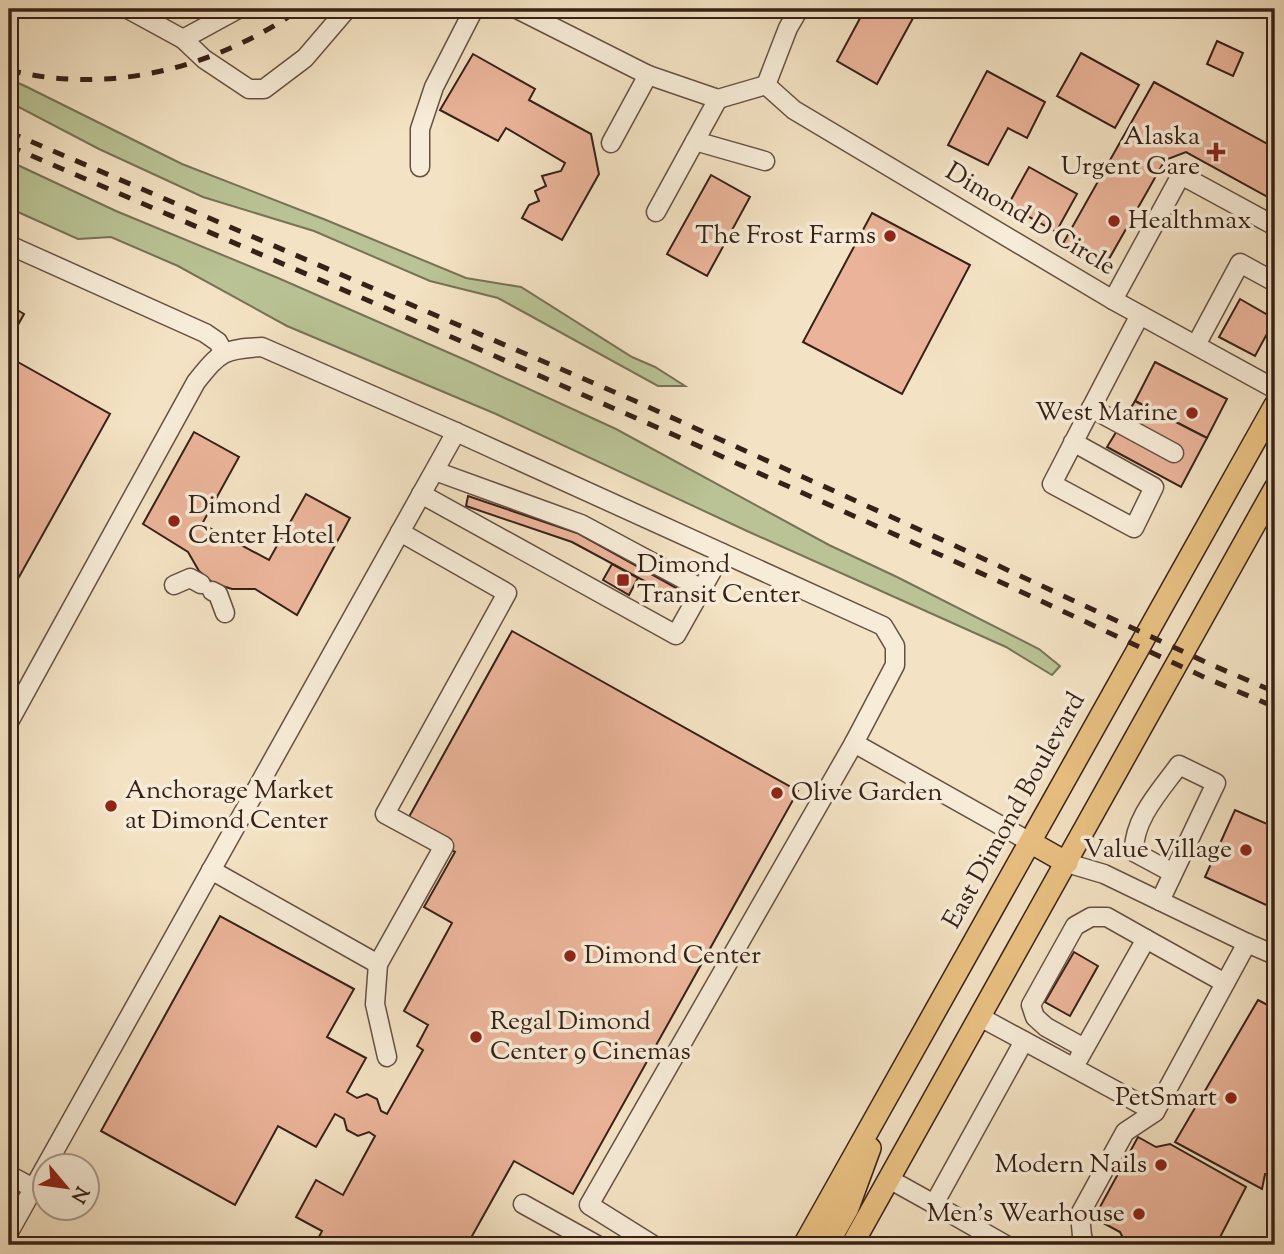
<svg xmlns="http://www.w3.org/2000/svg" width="1284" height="1254" font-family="'Sorts Mill Goudy',serif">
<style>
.green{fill:#b9c395;stroke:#787256;stroke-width:2}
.building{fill:#ebb49a;stroke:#372017;stroke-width:2}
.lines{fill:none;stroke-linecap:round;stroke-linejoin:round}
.minor-casing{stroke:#665042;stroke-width:21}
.major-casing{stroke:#372017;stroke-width:24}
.minor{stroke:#f7ecd8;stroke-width:18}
.major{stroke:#eac182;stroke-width:21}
.rail{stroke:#372017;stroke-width:5;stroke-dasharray:12 12;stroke-linecap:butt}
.poi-dot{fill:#8f2418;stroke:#f7ecd8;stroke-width:2.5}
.labels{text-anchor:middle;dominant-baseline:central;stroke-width:7;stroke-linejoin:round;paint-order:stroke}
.poi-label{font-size:26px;fill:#372017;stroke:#f7ecd8;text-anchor:end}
.street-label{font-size:26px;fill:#372017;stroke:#f7ecd8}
</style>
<rect width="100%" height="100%" fill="#f3e2c3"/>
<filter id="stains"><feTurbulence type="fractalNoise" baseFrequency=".00286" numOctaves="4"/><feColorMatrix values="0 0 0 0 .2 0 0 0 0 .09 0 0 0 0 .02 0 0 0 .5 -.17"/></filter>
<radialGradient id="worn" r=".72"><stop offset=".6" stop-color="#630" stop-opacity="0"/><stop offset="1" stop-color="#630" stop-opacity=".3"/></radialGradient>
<!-- green -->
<g class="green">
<path d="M9,79L25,86L182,164L326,220L466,278L521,287L632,357L655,367L685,386H658L498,298L430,281L314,231L203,197L99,149L9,102Z"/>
<path d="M9,161L116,211L278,278L470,362L616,429L829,545L897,577L1039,649L1060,666L1052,675L1006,647L747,531L496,414L287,326L178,266L111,237L78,239L9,208Z"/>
</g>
<!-- building -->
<g class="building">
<path d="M865,9H918L877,84L837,61Z"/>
<path d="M1217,41L1243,53L1233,76L1207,64Z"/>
<path d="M1081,53L1139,85L1115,128L1057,96Z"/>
<path d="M473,54L535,89L529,100L591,134L599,174L562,240L522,218L529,205L539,201L535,191L546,186L542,176L561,171L565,163L506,128L498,141L440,110Z"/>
<path d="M987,71L1045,102L1027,138L1008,128L988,165L948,145Z"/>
<path d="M1269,80L1275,81V96L1267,95Z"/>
<path d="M1154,82L1275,148V201L1186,152L1165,160L1109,259L1092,264L1061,247Z"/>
<path d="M1029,167L1077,194L1056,232L1008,205Z"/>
<path d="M711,175L750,197L707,276L667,254Z"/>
<path d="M872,213L970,265L902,394L803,342Z"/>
<path d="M1240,299L1275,319L1255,356L1219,337Z"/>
<path d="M9,305L24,314L9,341Z"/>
<path d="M9,357L110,414L9,595Z"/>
<path d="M1155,362L1227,399L1207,438L1135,401Z"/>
<path d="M1135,401L1207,438L1181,487L1107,447Z"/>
<path d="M194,432L239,457L202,524L269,560L306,494L350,518L297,615L255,589H232L213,583L199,571L188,552L143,524Z"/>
<path d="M468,496L577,533L676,588L672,596L572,542L466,506Z"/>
<path d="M612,564L638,578L629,595L603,580Z"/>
<path d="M512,631L798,791L573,1194L514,1161L467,1245H315L322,1231L296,1217L316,1180L343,1195L375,1136L369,1132L358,1136L347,1130L344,1119L335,1114L316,1147L278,1126L235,1205L101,1131L220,916L354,989L327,1037L366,1058L347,1092L357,1098L367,1094L377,1099L381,1111L387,1114L423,1050L417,1046L428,1025L404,1011L452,923L424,907L455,852L405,824Z"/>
<path d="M1275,805V909L1205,877L1235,810L1267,824Z"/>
<path d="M1074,952L1098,966L1070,1016L1045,1002Z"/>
<path d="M1258,1000L1275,1009V1175L1265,1174L1262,1189L1175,1142Z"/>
<path d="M1138,1137L1156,1147L1170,1144L1246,1187L1216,1245H1123L1125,1242L1120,1232L1094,1218Z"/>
</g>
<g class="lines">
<!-- minor casing -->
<g class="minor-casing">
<g id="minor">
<path d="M128,9L183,39L238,9"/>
<path d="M517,9L648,75L718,99L766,85"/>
<path d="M183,39L204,59L249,89H264L305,58L347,9"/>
<path d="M766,85L794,110L1113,300L1275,389"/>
<path d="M766,85L788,28L799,9"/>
<path d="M695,141L765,161"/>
<path d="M611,143L648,75"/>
<path d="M420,167V129L434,87L474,9"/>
<path d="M656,212L718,99"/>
<path d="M9,245L205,333L218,342L224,353"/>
<path d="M1113,300L1181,175L1275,226"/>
<path d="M1196,345L1240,263L1273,281L1275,278"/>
<path d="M1091,408L1174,453"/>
<path d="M1073,442L1154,487L1134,528L1052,484C1081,428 1110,371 1140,315"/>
<path d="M435,471L581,524L702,589"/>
<path d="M421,494L676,635L722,553"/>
<path d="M174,585L190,578L201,584"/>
<path d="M212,591L218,594L225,613"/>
<path d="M9,722L196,382C220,352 223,349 262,347L456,432L883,626L895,646V665L854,743L589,1205L653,1245"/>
<path d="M854,743L1030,842"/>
<path d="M1067,863L1104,874L1247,943L1275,955"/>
<path d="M211,870L378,964L444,846L385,814L507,593L400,532"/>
<path d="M1160,901L1216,783L1179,765C1161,790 1133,819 1134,852L1173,873"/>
<path d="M378,964L375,1004L387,1057"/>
<path d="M980,1017L1155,1112L1247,943"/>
<path d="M1084,1048L1046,1027L1035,1017L1031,1005L1075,926L1091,917H1107L1146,939"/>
<path d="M1079,1058L1146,939L1225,983"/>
<path d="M9,1175L33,1188"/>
<path d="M889,1179L934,1204L1024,1041"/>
<path d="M523,1204L597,1245"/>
<path d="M934,1204L1006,1245"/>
<path d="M9,1232L456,432"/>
<path d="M1085,1245L1082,1236L1080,1214L1125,1132L1155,1112"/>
</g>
</g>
<!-- major casing -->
<g class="major-casing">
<g id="major">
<path d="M1030,842L1067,863"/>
<path d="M804,1245L1275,405"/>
<path d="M827,1245L848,1208L870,1148"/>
<path d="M852,1245L1275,488"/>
</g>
</g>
<!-- minor -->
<use href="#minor" class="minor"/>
<!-- major -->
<use href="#major" class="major"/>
<!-- rail -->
<g class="rail">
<path d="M9,70C110,96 217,67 300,9"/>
<path d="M9,132L633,400L971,553L1212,665L1275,692"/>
<path d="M9,146L390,310L663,430L996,580L1206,678L1275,707"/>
</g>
</g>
<!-- markers -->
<g class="poi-dot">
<path d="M1212.5 141.5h7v7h7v7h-7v7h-7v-7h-7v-7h7z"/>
<circle cx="1114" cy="221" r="7"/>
<circle cx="890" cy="236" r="7"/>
<circle cx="1192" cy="413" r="7"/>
<circle cx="174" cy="521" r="7"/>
<rect x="616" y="573" width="14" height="14" rx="3.5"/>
<circle cx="777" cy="793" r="7"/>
<circle cx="111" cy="806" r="7"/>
<circle cx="1246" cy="850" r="7"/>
<circle cx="570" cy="956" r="7"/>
<circle cx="476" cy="1037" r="7"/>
<circle cx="1231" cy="1098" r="7"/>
<circle cx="1161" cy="1165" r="7"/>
<circle cx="1139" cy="1214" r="7"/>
</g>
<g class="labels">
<!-- poi labels -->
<g class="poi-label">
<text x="1200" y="137">Alaska<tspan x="1200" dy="30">Urgent Care</tspan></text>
<text x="1128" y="221" text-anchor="start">Healthmax</text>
<text x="876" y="236">The Frost Farms</text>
<text x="1178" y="413">West Marine</text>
<text x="188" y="506" text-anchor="start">Dimond<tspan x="188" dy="30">Center Hotel</tspan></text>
<text x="637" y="565" text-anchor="start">Dimond<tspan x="637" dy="30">Transit Center</tspan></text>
<text x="125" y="791" text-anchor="start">Anchorage Market<tspan x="125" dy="30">at Dimond Center</tspan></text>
<text x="791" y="793" text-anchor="start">Olive Garden</text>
<text x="1232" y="850">Value Village</text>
<text x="584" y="956" text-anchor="start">Dimond Center</text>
<text x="490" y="1022" text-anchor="start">Regal Dimond<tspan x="490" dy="30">Center 9 Cinemas</tspan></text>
<text x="1217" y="1098">PetSmart</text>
<text x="1147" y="1165">Modern Nails</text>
<text x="1125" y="1214">Men's Wearhouse</text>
</g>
<!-- street labels -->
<g class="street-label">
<text transform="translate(1030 220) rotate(31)">Dimond D Circle</text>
<text transform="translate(1015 811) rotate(-61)">East Dimond Boulevard</text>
</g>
</g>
<!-- margin -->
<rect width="1284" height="1254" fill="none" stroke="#f3e2c3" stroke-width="35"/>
<rect x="10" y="10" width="1263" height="1233" fill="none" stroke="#372017" stroke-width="3.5"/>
<rect x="18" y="18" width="1249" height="1219" fill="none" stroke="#372017" stroke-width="2"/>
<!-- north arrow -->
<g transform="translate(66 1187) rotate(119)"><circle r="33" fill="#f7ecd8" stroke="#aa9a8b" stroke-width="2"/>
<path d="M0-5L12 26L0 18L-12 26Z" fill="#8f2418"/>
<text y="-10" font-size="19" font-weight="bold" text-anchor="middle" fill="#372017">N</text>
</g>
<rect width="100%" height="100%" filter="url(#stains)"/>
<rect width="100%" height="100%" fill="url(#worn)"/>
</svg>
